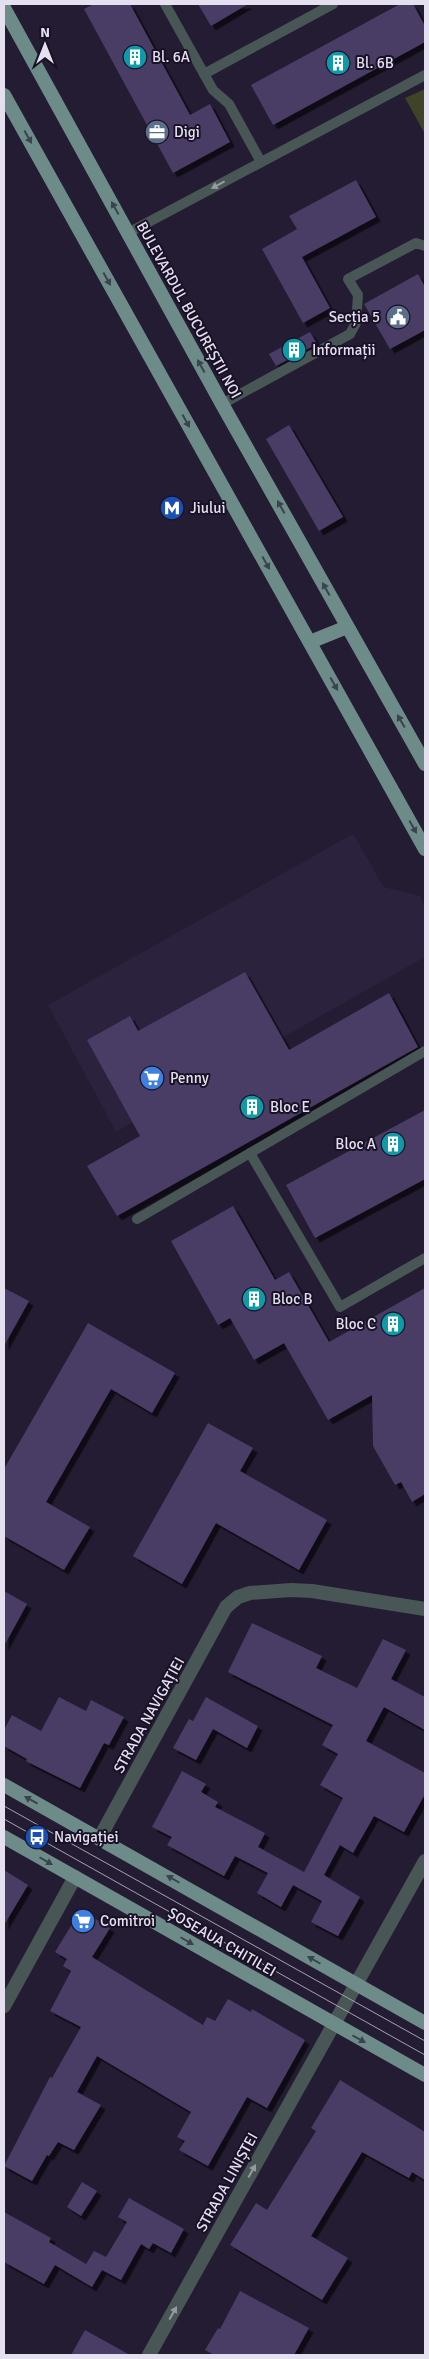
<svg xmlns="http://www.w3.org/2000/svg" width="429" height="2359" font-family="Signika,sans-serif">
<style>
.built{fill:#2b223e}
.green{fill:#3f4328}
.building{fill:#493c66;filter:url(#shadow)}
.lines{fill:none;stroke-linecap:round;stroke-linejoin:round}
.service{stroke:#485655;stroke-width:10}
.minor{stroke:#485655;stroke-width:14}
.primary{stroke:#6d8c89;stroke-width:14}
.tram{stroke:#a6a1b3;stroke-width:1}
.oneway{fill:#3b434e}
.oneway2{fill:#969ba2}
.labels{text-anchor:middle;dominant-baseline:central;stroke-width:4;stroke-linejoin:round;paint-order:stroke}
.poi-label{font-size:15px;fill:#e4e0ef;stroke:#191227;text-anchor:start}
.street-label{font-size:15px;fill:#e4e0ef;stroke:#191227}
</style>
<defs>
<filter id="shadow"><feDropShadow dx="4.5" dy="4.5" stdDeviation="0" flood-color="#0009"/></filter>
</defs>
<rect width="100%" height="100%" fill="#231c32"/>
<!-- built -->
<path class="built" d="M353,834L384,887L420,896L425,908V957L116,1132L48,1005Z"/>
<!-- green -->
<path class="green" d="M425,89V134L405,98Z"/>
<!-- building -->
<g class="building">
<path d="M94,4H130L190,115L210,104L230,142L173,173L84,9Z"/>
<path d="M198,4H248L211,26Z"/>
<path d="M400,4H413L425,26V42L273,125L251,85Z"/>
<path d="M356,180L376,217L302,257L330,308L303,323L262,249L297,229L289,216Z"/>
<path d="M418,274L425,287V330L390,349L364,304Z"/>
<path d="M310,332L317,344L276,366L269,354Z"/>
<path d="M289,425L343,517L319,531L266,439Z"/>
<path d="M245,972L289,1050L389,993L418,1047L117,1216L87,1166L140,1136L87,1040L130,1016L138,1031Z"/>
<path d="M425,1110V1179L315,1238L286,1185Z"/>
<path d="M233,1206L275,1280L289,1272L329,1342L425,1288V1494L412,1502L401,1482L395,1485L373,1446L372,1395L328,1420L284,1343L254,1360L230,1318L218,1325L171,1241Z"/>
<path d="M4,1288L29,1301L4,1346Z"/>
<path d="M88,1323L175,1373L152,1413L111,1389L46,1502L90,1527L64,1570L4,1536V1469Z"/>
<path d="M208,1423L253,1448L240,1471L327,1520L299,1570L216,1523L182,1584L133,1556Z"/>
<path d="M4,1591L27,1604L4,1646Z"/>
<path d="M252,1623L322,1656L316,1668L357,1688L383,1639L406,1650L391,1679L425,1697V1730L384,1707L366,1741L425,1773V1794L404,1832L374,1816L353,1853L340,1845L324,1875L360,1897L338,1936L311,1922L322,1901L293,1885L281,1907L257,1893L268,1873L235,1856L224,1876L167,1845L172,1837L152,1827L182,1771L206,1784L201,1792L218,1802L215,1807L265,1833L258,1847L304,1872L343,1798L320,1785L338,1754L322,1745L333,1725L228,1672Z"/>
<path d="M59,1697L86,1711L91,1700L124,1717L109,1745L104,1743L80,1788L26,1761L27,1759L4,1746V1730L12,1715L41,1731Z"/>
<path d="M206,1697L258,1726L247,1748L213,1729L196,1760L173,1748L189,1719L193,1721Z"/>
<path d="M4,1870L28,1885L4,1925Z"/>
<path d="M91,1916L110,1928L92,1957L203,2025L207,2017L215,2021L228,1999L251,2012L252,2009L305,2040L267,2108L247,2097L208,2166L179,2150L185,2141L177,2137L191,2112L97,2056L77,2092L101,2105L74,2150L58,2142L49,2156L47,2155L32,2181L4,2166L50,2077L52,2078L81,2027L50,2011L71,1971L63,1966L67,1959L55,1952L74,1921Z"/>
<path d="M340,2080L425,2132V2180L412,2172L409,2178L362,2152L311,2236L348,2258L322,2300L230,2245L256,2203L267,2210L316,2131L311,2128Z"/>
<path d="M82,2182L97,2191L81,2216L67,2207Z"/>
<path d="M129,2198L184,2229L171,2253L153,2243L149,2249L141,2244L121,2280L102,2270L92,2287L55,2265L44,2284L4,2262V2212L51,2238L49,2242L86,2264L94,2251L106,2257L127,2222L118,2217Z"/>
<path d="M240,2291L309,2328L294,2355H214L205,2350L218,2328L220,2329Z"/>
<path d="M85,2330L130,2355H71Z"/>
</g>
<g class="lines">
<!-- service -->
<g class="service">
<path d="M165,4L213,90L229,104L261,162"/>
<path d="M204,74L333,4"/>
<path d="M128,233L425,75"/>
<path d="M222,404L350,334L356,323L358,295L348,279L416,243L425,246"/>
<path d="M250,1153L340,1307L425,1258"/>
<path d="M137,1219L425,1051"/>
</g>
<!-- minor -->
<g class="minor">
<path d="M100,1837L226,1607L238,1597L250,1593L291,1590L312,1591L425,1609"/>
<path d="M4,2006L75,1877"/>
<path d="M149,2355L425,1861"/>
</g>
<!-- primary -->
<g class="primary">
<path d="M4,8L222,404L425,764"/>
<path d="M4,95L425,849"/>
<path d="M310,642L347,627"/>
<path d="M4,1785L425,2023"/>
<path d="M4,1837L425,2075"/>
</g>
<!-- tram -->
<g class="tram">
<path d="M4,1806L425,2041"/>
<path d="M4,1819L425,2055"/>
</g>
</g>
<!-- one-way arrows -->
<defs><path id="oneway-solid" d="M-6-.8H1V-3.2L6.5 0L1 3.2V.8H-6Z" transform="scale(1.25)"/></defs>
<g class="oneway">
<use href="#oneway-solid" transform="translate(28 137) rotate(61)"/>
<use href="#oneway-solid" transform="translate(115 208) rotate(-119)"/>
<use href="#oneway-solid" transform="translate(107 279) rotate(61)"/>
<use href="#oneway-solid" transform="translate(201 366) rotate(-119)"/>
<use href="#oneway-solid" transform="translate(186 421) rotate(61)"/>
<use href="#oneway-solid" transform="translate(281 507) rotate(-119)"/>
<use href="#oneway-solid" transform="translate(266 563) rotate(61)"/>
<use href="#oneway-solid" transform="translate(326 589) rotate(-119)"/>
<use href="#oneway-solid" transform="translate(334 684) rotate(61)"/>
<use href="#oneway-solid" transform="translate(401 721) rotate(-120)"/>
<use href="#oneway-solid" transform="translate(413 827) rotate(61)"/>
<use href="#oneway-solid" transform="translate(31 1800) rotate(-151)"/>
<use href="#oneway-solid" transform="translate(46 1861) rotate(30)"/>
<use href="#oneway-solid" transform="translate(173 1879) rotate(-150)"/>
<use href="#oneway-solid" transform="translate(187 1941) rotate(30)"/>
<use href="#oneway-solid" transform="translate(314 1960) rotate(-150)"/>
<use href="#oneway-solid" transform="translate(359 2039) rotate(29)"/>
</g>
<g class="oneway2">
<use href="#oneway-solid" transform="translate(218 185) rotate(152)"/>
<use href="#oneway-solid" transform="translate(252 2171) rotate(-61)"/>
<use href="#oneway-solid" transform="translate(173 2313) rotate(-61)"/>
</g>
<!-- icons -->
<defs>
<g id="building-disc" transform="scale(1.25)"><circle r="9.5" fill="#0f9aa8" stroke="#191227"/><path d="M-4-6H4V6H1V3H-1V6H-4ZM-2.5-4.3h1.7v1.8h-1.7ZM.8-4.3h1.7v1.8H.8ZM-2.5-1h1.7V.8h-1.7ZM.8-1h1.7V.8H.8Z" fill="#fff"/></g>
<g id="office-disc" transform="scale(1.25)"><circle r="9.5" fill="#5c6f8a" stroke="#191227"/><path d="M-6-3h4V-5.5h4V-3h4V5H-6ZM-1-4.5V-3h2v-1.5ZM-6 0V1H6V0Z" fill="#fff"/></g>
<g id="civic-disc" transform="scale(1.25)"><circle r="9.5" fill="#5c6f8a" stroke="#191227"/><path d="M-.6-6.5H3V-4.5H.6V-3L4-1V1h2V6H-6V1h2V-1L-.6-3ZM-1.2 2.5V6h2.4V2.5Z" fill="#fff"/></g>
<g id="metro-disc" transform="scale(1.25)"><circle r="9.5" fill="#1a4fb4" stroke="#191227"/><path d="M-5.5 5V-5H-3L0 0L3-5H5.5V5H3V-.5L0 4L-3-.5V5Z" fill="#fff"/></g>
<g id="supermarket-disc" transform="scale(1.25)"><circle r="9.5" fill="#3f7fe0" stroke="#191227"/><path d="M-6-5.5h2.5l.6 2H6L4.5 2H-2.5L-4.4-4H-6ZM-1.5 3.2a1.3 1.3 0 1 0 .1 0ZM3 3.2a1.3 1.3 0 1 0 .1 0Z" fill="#fff"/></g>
<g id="bus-disc" transform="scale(1.25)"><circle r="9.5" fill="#1a4fb4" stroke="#191227"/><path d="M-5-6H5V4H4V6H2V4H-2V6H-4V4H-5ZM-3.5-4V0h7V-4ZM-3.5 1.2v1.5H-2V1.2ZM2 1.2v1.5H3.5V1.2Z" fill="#fff"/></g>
</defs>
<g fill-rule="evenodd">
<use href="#building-disc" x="135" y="57"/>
<use href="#building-disc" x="338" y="63"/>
<use href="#office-disc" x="157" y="132"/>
<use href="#civic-disc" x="398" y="317"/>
<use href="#building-disc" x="294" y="350"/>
<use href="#metro-disc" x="172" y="508"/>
<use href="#supermarket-disc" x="152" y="1078"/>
<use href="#building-disc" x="252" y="1107"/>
<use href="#building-disc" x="393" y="1144"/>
<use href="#building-disc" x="254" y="1299"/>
<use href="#building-disc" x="393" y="1324"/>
<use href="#bus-disc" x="37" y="1837"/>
<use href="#supermarket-disc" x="83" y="1921"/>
</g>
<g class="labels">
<!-- poi labels -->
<g class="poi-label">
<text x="152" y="57">Bl. 6A</text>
<text x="356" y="63">Bl. 6B</text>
<text x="174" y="132">Digi</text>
<text x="380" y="317" text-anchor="end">Secția 5</text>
<text x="312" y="350">Informații</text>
<text x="190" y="508">Jiului</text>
<text x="170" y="1078">Penny</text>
<text x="270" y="1107">Bloc E</text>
<text x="376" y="1144" text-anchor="end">Bloc A</text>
<text x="272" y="1299">Bloc B</text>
<text x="376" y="1324" text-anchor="end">Bloc C</text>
<text x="54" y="1837">Navigației</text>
<text x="100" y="1921">Comitroi</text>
</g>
<!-- street labels -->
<g class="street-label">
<text transform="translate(189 310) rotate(61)">BULEVARDUL BUCUREȘTII NOI</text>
<text transform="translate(149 1715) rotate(-61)">STRADA NAVIGAȚIEI</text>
<text transform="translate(222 1942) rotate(30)">ȘOSEAUA CHITILEI</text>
<text transform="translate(227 2182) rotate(-61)">STRADA LINIȘTEI</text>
</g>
</g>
<!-- border -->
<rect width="429" height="2359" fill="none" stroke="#e4e0ef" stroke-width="10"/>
<!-- north arrow -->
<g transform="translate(45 45)" stroke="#191227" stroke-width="4" paint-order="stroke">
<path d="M0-4L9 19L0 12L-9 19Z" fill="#e4e0ef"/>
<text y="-8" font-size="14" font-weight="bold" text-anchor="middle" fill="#e4e0ef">N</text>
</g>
</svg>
